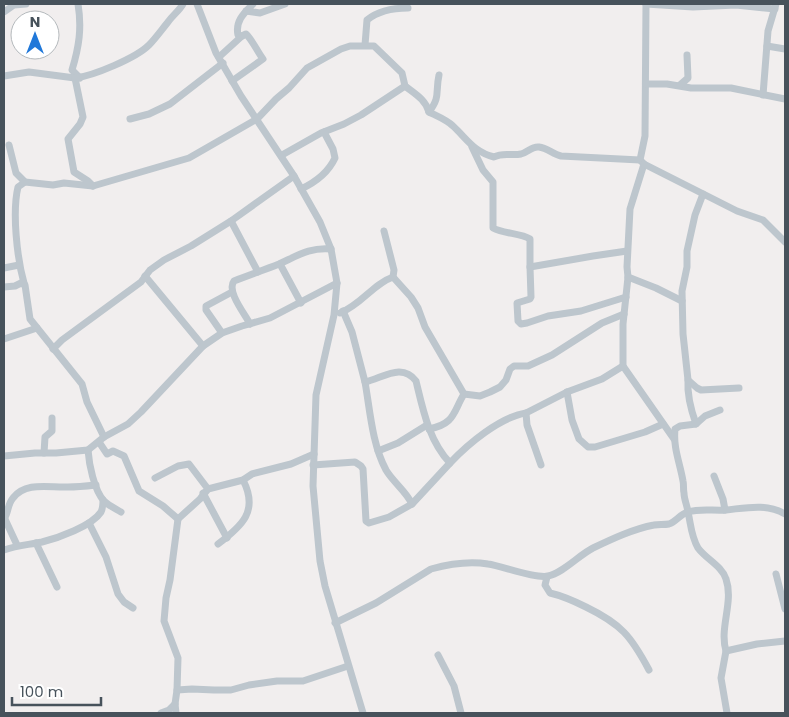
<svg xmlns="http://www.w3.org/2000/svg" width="789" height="717" font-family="Poppins,sans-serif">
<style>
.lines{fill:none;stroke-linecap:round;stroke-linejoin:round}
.minor{stroke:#bdc6cd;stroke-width:7}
</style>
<rect width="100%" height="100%" fill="#f1eeee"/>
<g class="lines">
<!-- minor -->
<g class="minor">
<path d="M78,4C82,28 79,47 72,70L80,78"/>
<path d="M197,4L216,53L241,96L294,176L320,222L331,249L337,283L334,315L316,395L313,486L320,561L325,586L363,713"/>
<path d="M646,4L645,136L640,160L644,164L630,209L627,267L628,277L623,324V366L674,439"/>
<path d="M646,4L693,7L736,5L775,9"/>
<path d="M246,11L260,13L285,4"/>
<path d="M4,12L14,5L26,4"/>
<path d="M242,36L238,35C235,21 244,13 253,4"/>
<path d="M365,45L367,20C378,11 393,8 408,8"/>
<path d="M767,46L785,49"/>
<path d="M219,57L242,36L246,34C253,41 257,51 263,59L232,81"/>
<path d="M4,76L29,72L75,78"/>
<path d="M646,84H667L691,88H731L785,99"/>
<path d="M680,85L688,78L687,55"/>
<path d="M763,95L768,31L776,4"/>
<path d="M429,112C441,96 435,93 439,75"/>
<path d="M130,119L149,114L170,104L223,63"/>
<path d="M9,145L16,173L25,182L53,185L64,183L93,186L189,158L257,119L276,99L289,88L307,68L341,49L350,46H374L402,73L405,86C415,94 425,99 429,112C437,116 447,120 453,126C467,139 474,152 494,157C503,152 511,156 521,154C528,152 532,146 539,147C547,148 553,154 561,156L640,160"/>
<path d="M472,147L483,170L493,182V228C504,234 521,233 530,239V267"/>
<path d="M282,155L321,133L344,124L361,115L405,86"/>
<path d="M644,164L737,211L763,220L785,242"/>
<path d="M93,186L88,181L74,172L68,139L80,124L83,117L75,78C93,76 136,58 149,45C155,39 163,28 168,22C173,15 179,11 183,4"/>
<path d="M301,189C316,182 328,173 335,158L333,149L324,132"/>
<path d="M703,194L695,215L687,251V267L682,291L683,334L688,380L697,388L701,390L739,388"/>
<path d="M231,221L258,272"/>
<path d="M384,231L394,270L393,277L411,297L418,308L425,327L464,394L480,396L490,392L500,387L506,380L510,369L514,366H528L552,355L602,323L624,314"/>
<path d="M280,264L301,303"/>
<path d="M4,268L19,265"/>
<path d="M145,276L203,346"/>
<path d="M628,277L656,288L682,301"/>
<path d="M24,283C17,258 12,212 18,187L25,182"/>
<path d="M4,287L15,286L21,283L25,285L30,319L82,384L87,402L104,437"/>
<path d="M626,297L581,311L548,316L527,323L521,324L518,321L517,303L530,299L531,297L530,267L593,256L627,251"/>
<path d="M343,311L352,332L365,382C383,378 402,362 416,381C423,410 429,441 450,463L412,504"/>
<path d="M340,313C361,305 373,284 393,277"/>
<path d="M250,324C245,314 226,291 234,281C249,275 264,270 279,264C297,256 310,247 331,249"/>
<path d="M222,333L206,310V306L232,292"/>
<path d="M4,339L37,328"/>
<path d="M53,349L62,340L141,282L150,270L164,260L191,246L231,221L294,176"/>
<path d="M688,380C687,395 691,410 696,424"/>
<path d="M567,392L572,420L579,439L588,447H595L645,432L663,424"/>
<path d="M720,410L705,416L696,424L680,426L675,429C673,448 680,463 683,481C684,485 683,489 684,493C684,499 687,505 688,512C691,525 691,536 698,548C706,559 722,566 726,579C734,602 719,628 726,651L757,644L785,641"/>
<path d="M429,429C455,424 453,412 464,394"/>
<path d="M99,442L107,454L113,451L124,456L139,491L163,506L178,519"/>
<path d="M88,450C89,464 94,490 104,501C108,505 116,509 121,512"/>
<path d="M378,451L398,443L427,425"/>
<path d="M44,453L45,437L52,431V418"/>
<path d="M314,454L291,464L252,474L243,480L208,489L200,499L178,519L170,580L166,598L164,621L178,658L177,690L192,689L214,690H231L249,685L277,681H303L348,666"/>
<path d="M4,456L35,453H56L88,450L104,437L128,424L141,412L203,346L222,333L242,326L270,318L337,283"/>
<path d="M450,463C468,444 500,417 526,413"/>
<path d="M313,465L355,462L361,466L363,469L366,521L369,523L389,517L412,504C406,491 393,482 386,470C372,444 370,410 365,382"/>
<path d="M541,465L527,425L526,413L567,392L602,379L623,366"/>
<path d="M714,476L723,499L725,510"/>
<path d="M155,478L178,466L189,464L208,489"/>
<path d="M203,493L227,538"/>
<path d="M4,517L17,545"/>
<path d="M4,519C9,512 7,505 13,498C26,481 50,488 68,487C78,487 87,486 96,485"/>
<path d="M89,523L106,557L118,594L124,602L133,608"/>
<path d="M36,543L57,587"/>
<path d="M218,544C242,526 259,511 243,480"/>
<path d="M4,550C18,545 28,545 42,542C58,538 92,526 101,512C103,508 103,505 103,500"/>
<path d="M776,574L785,609"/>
<path d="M547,577L545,585L550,593C563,596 574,601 586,607C621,624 631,636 649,670"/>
<path d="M335,623L376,603L431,569C449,564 470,561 488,564C502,566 536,579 548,576C563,573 579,555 593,548C612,539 633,529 654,525C658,524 664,525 669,524C676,522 680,514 688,512C701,508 713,511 726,510C746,508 766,503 785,514"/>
<path d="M726,651L721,678L727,713"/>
<path d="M438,655L454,686L461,713"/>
<path d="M161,713L169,710L175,704"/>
<path d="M176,713L175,704L177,690"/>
</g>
</g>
<!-- border -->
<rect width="789" height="717" fill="none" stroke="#47525b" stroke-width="10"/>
<!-- north arrow -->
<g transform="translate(35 35)"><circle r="24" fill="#ffffff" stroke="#b5babd"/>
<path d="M0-4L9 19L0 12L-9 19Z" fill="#2078d9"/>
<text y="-8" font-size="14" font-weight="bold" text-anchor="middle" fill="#47525b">N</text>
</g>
<!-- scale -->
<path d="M12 697v8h89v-8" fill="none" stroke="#47525b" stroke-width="2.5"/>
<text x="20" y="697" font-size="15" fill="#47525b" stroke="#ffffff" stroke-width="4" paint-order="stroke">100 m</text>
</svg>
